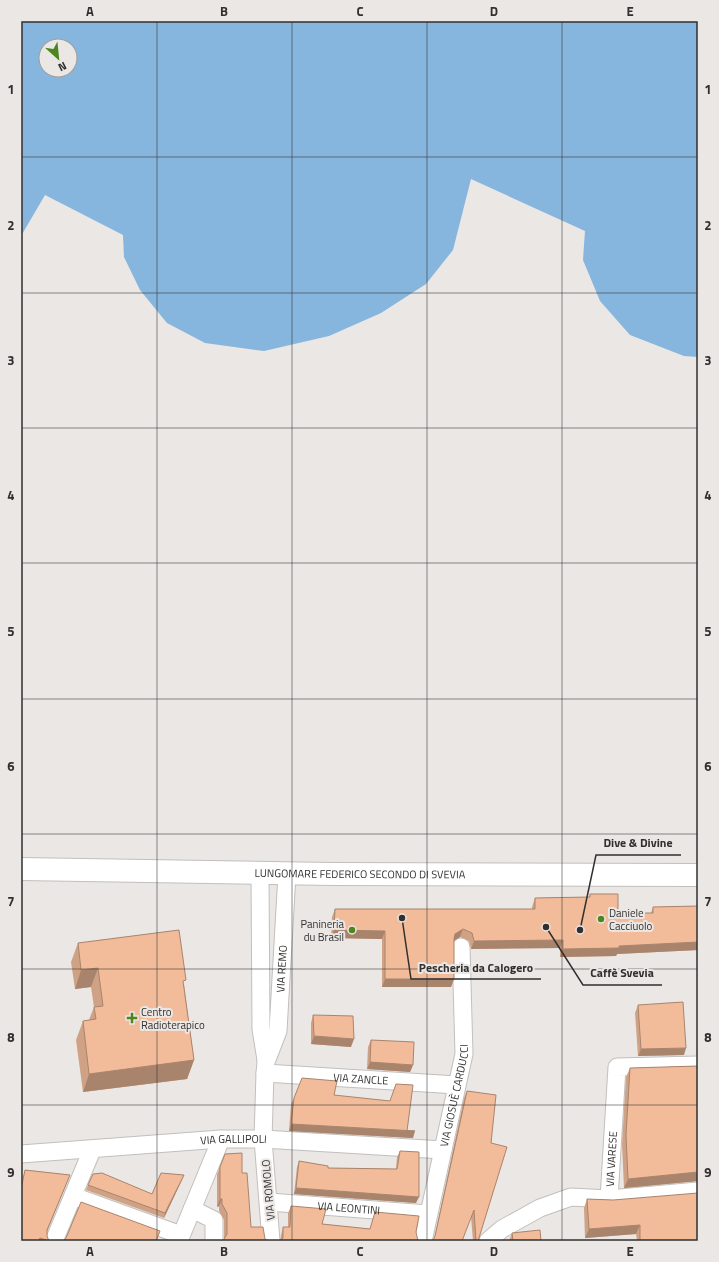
<svg xmlns="http://www.w3.org/2000/svg" width="719" height="1262" font-family="'Titillium Web',sans-serif">
<style>
.water{fill:#86b5dd;fill-rule:evenodd}
.lines{fill:none;stroke-linecap:round;stroke-linejoin:round}
.street-casing{stroke:#c2bfbd;stroke-width:19}
.secondary-casing{stroke:#c2bfbd;stroke-width:24}
.street{stroke:#fff;stroke-width:17}
.secondary{stroke:#fff;stroke-width:22}
.wall{fill:#d0a285}
.shaded-wall{fill:#a9846c}
.building{fill:#f2bc9b;stroke:#a9846c}
.grid{fill:none;stroke:#31302f;stroke-width:1;stroke-opacity:0.55}
.poi-dot{fill:#4f851e;stroke:#eae7e5;stroke-width:1.5}
.labels{text-anchor:middle;dominant-baseline:central;stroke-width:4;stroke-linejoin:round;paint-order:stroke}
.street-label{font-size:11px;fill:#31302f;stroke:#eae7e5}
.poi-label{font-size:11px;fill:#31302f;stroke:#eae7e5;text-anchor:start}
.leader{fill:none;stroke:#31302f;stroke-width:1.5}
.callout-dot{fill:#31302f;stroke:#eae7e5;stroke-width:1.5}
.callout-label{font-size:12px;text-anchor:middle;font-weight:bold;fill:#31302f;stroke:#eae7e5;stroke-width:4;stroke-linejoin:round;paint-order:stroke}
.neatline{fill:none;stroke:#31302f;stroke-width:1.5}
.grid-label{font-size:13px;text-anchor:middle;font-weight:bold;fill:#31302f}
</style>
<rect width="100%" height="100%" fill="#eae7e5"/>
<!-- water -->
<path class="water" d="M21,21H698V357L684,356L630,335L600,301L583,260L585,231L471,179L453,250L426,284L381,313L329,336L264,351L205,343L167,323L140,290L124,257L123,235L45,195L21,236ZM46,46H70V70H46Z"/>
<g class="lines">
<!-- street casing -->
<g class="street-casing">
<g id="street">
<path d="M260,873L261,1029L266,1060"/>
<path id="s1" d="M265,1073L457,1085"/>
<path id="s2" d="M21,1154L221,1139H263L443,1150"/>
<path d="M73,1196L181,1235"/>
<path id="s3" d="M609,1199L617,1067L698,1065"/>
<path id="s4" d="M269,1202L428,1214"/>
<path d="M192,1209L214,1220V1241"/>
<path d="M54,1241L92,1150"/>
<path d="M179,1241L221,1139"/>
<path id="s5" d="M271,1241L263,1139L265,1073L266,1062L278,1031L287,874"/>
<path id="s6" d="M423,1241L464,1054L461,947"/>
<path d="M488,1241L502,1229L540,1208L571,1197L609,1199L698,1191"/>
</g>
</g>
<!-- secondary casing -->
<g class="secondary-casing">
<g id="secondary">
<path id="s7" d="M21,869L333,874L698,875"/>
</g>
</g>
<!-- street -->
<use href="#street" class="street"/>
<!-- secondary -->
<use href="#secondary" class="secondary"/>
</g>
<!-- wall -->
<g class="wall">
<path d="M590,894L618,913H651L653,907L698,906V950L617,954L616,956L560,957V948L471,949L469,941L460,937L454,941V979L451,987H382V939L331,938L332,917L335,909H532V907L535,898L589,897Z"/>
<path d="M78,943L184,985L194,1060L187,1079L83,1092L76,1040L83,1021L89,1020L94,1007L91,987L75,989L71,962Z"/>
<path d="M638,1005L684,1055L638,1056L635,1013Z"/>
<path d="M313,1015L351,1047L311,1044V1023Z"/>
<path d="M371,1040L413,1065L410,1072L367,1069L368,1047Z"/>
<path d="M698,1066V1181L624,1188L622,1144L626,1077L630,1068Z"/>
<path d="M467,1091L478,1241H473L471,1217L434,1239L464,1098Z"/>
<path d="M334,1095L407,1131L413,1138L289,1131L291,1104L294,1098Z"/>
<path d="M400,1151L416,1203L294,1194L297,1167L299,1161L328,1168L396,1169L397,1157Z"/>
<path d="M220,1167L242,1173L251,1227L224,1239V1220L219,1211V1206L217,1207V1174Z"/>
<path d="M25,1170L70,1175L47,1232V1236L49,1241H21V1185Z"/>
<path d="M184,1175L164,1218L86,1190L88,1185L152,1194Z"/>
<path d="M587,1199L613,1200L698,1241H637L636,1234L585,1238L584,1208Z"/>
<path d="M291,1206L322,1224L370,1229L375,1212L416,1232L280,1241L281,1235L283,1227H288V1213Z"/>
<path d="M512,1233L541,1241H509Z"/>
</g>
<!-- shaded-wall -->
<g class="shaded-wall">
<path d="M463,929L460,937L452,942L455,934Z"/>
<path d="M334,930L385,931L382,939L331,938Z"/>
<path d="M563,940L560,948L471,949L474,941Z"/>
<path d="M698,942V950L617,954L616,956L560,957L563,949Z"/>
<path d="M98,968L91,987L75,989L81,970Z"/>
<path d="M385,979H454L451,987H382Z"/>
<path d="M314,1036L354,1039L351,1047L311,1044Z"/>
<path d="M686,1048L684,1055L638,1056L641,1049Z"/>
<path d="M194,1060L187,1079L83,1092L89,1074Z"/>
<path d="M370,1062L413,1065L410,1072L367,1069Z"/>
<path d="M291,1124L415,1131L413,1138L289,1131Z"/>
<path d="M698,1172V1181L624,1188L628,1179Z"/>
<path d="M184,1175L182,1180L164,1218L165,1213Z"/>
<path d="M296,1188L419,1197L416,1203L294,1194Z"/>
<path d="M220,1199H222L219,1206L217,1207Z"/>
<path d="M640,1225L636,1234L585,1238L589,1229Z"/>
</g>
<!-- building -->
<g class="building">
<path d="M590,894H618V913H653V907L698,906V942L619,946V948L563,949V940L474,941L472,933L463,929L455,934L454,939V979H385V931L334,930L335,909H535V898L590,897Z"/>
<path d="M179,930L186,980L183,981L194,1060L89,1074L83,1021L96,1019L94,1007L103,1006L98,968L81,970L78,943Z"/>
<path d="M683,1002L686,1048L641,1049L638,1005Z"/>
<path d="M313,1015L353,1016L354,1039L314,1036Z"/>
<path d="M371,1040L414,1042L413,1065L370,1062Z"/>
<path d="M698,1066V1172L628,1179L626,1135L630,1068Z"/>
<path d="M302,1078L337,1081L334,1095L390,1101L396,1084L413,1085L407,1131H415L291,1124L294,1098Z"/>
<path d="M467,1091L496,1095L491,1143L507,1147L478,1241H476L474,1210L462,1241H433L435,1236Z"/>
<path d="M400,1151L419,1152V1197L296,1188L299,1161L328,1166V1168L397,1169Z"/>
<path d="M242,1153V1173H247L251,1227H263L265,1239L268,1241H223L227,1234V1213L222,1204V1199H220V1167L225,1154Z"/>
<path d="M25,1170L70,1175L47,1230V1236L49,1241L40,1238L38,1241H21V1189Z"/>
<path d="M102,1173L152,1194L161,1173L184,1175L165,1213L88,1185L93,1174Z"/>
<path d="M698,1193V1241H640V1225L589,1229L587,1199L613,1200Z"/>
<path d="M81,1202L160,1231L156,1241H63L66,1238Z"/>
<path d="M291,1206L326,1209L322,1224L370,1229L375,1212L419,1216L416,1232L418,1241H280L283,1238V1227H290Z"/>
<path d="M540,1230L541,1241H513L512,1233Z"/>
</g>
<!-- grid -->
<path class="grid" d="M157,21V1241M292,21V1241M427,21V1241M562,21V1241M21,157H698M21,293H698M21,428H698M21,563H698M21,699H698M21,834H698M21,969H698M21,1105H698"/>
<!-- markers -->
<g class="poi-dot">
<circle cx="601" cy="919" r="4"/>
<circle cx="352" cy="930" r="4"/>
<path d="M130 1012h4v4h4v4h-4v4h-4v-4h-4v-4h4z"/>
</g>
<g class="labels">
<!-- street labels -->
<g class="street-label">
<text stroke="none"><textPath href="#s7" startOffset="339">LUNGOMARE FEDERICO SECONDO DI SVEVIA</textPath></text>
<text stroke="none"><textPath href="#s5" startOffset="275">VIA REMO</textPath></text>
<text stroke="none"><textPath href="#s1" startOffset="96">VIA ZANCLE</textPath></text>
<text stroke="none"><textPath href="#s6" startOffset="149">VIA GIOSUÈ CARDUCCI</textPath></text>
<text stroke="none"><textPath href="#s2" startOffset="213">VIA GALLIPOLI</textPath></text>
<text stroke="none"><textPath href="#s3" startOffset="40">VIA VARESE</textPath></text>
<text transform="translate(268 1190) rotate(-95)">VIA ROMOLO</text>
<text stroke="none"><textPath href="#s4" startOffset="80">VIA LEONTINI</textPath></text>
</g>
<!-- poi labels -->
<g class="poi-label">
<text x="609" y="913">Daniele<tspan x="609" dy="13">Cacciuolo</tspan></text>
<text x="344" y="924" text-anchor="end">Panineria<tspan x="344" dy="13">du Brasil</tspan></text>
<text x="141" y="1012">Centro<tspan x="141" dy="13">Radioterapico</tspan></text>
</g>
</g>
<!-- callouts -->
<path class="leader" d="M580 930L596 855H681M402 918L411 979H541M546 927L583 985H662"/>
<g class="callout-dot">
<circle cx="580" cy="930" r="4"/>
<circle cx="402" cy="918" r="4"/>
<circle cx="546" cy="927" r="4"/>
</g>
<g class="callout-label">
<text x="638" y="847">Dive &amp; Divine</text>
<text x="476" y="972">Pescheria da Calogero</text>
<text x="622" y="977">Caffè Svevia</text>
</g>
<!-- border -->
<rect width="719" height="1262" fill="none" stroke="#eae7e5" stroke-width="44"/>
<!-- north arrow -->
<g transform="translate(58 58) rotate(153)"><circle r="19" fill="#eae7e5" stroke="#a09e9c"/>
<path d="M0-3L7 15L0 10L-7 15Z" fill="#4f851e"/>
<text y="-6" font-size="11" font-weight="bold" text-anchor="middle" fill="#31302f">N</text>
</g>
<rect x="22" y="22" width="675" height="1218" class="neatline"/>
<g class="grid-label">
<text x="90" y="16">A</text>
<text x="224" y="16">B</text>
<text x="360" y="16">C</text>
<text x="494" y="16">D</text>
<text x="630" y="16">E</text>
<text x="11" y="94">1</text>
<text x="708" y="94">1</text>
<text x="11" y="230">2</text>
<text x="708" y="230">2</text>
<text x="11" y="365">3</text>
<text x="708" y="365">3</text>
<text x="11" y="500">4</text>
<text x="708" y="500">4</text>
<text x="11" y="636">5</text>
<text x="708" y="636">5</text>
<text x="11" y="771">6</text>
<text x="708" y="771">6</text>
<text x="11" y="906">7</text>
<text x="708" y="906">7</text>
<text x="11" y="1042">8</text>
<text x="708" y="1042">8</text>
<text x="11" y="1177">9</text>
<text x="708" y="1177">9</text>
<text x="90" y="1256">A</text>
<text x="224" y="1256">B</text>
<text x="360" y="1256">C</text>
<text x="494" y="1256">D</text>
<text x="630" y="1256">E</text>
</g>
</svg>
